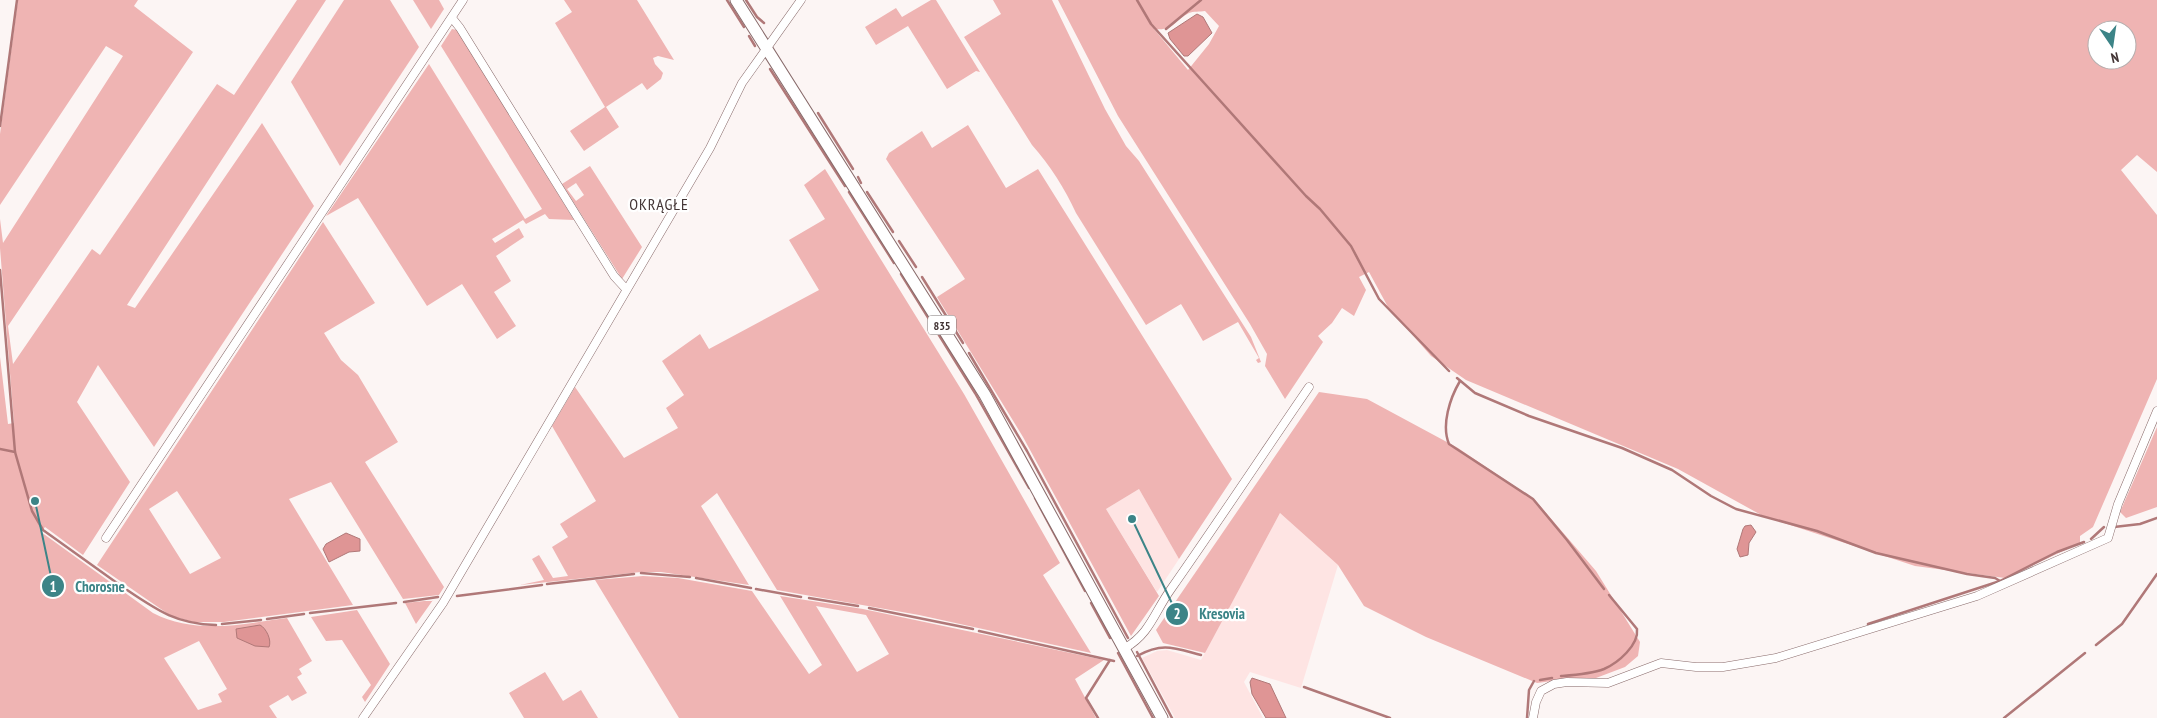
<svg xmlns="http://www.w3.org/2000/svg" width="2157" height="718" font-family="'PT Sans Narrow',sans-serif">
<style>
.built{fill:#fee4e3}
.green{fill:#efb4b3;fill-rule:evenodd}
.water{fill:#df9595;stroke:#b07878}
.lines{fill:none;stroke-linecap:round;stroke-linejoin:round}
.stream{stroke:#b07878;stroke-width:2.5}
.minor-casing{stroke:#886a6a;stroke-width:9}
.primary-casing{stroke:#886a6a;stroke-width:13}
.minor{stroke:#fff;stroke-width:8}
.primary{stroke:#fff;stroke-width:11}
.labels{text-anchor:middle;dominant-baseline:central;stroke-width:4.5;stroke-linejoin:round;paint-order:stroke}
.shield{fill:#fff;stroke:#7b7272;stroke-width:1}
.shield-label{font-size:12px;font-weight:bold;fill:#433535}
.quarter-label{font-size:16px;letter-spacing:1px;fill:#433535;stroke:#fff}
.leader{fill:none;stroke:#3c8487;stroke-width:2}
.callout-dot{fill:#3c8487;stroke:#fff;stroke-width:2}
.mark-label{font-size:15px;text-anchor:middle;font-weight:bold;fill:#fff}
.callout-label{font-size:15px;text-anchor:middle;font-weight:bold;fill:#3c8487;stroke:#fff;stroke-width:4.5;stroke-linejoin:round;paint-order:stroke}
</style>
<rect width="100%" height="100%" fill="#fcf5f4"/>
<!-- built -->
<g class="built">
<path d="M1139,489L1179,559L1157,592L1106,509Z"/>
<path d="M1280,513L1338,565L1301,688L1250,672L1244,682L1263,718H1175L1142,658L1157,651L1167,650L1201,660Z"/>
</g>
<!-- green -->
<g class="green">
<path d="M18,0H138L134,6L193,52L8,326L13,364L92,249L100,255L217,84L234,95L297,0H326L127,305L135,308L262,123L314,206L154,447L98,365L77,402L130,482L83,555L45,527L41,532L153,613C196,635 241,624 287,618L312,661L299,669L302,674L297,677L307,693L292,701L288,695L269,706L277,718H0V357L8,424L14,423L0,248V219L3,243L123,56L106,46L0,205V134ZM199,641L227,689L218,694L222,702L198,710L164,658Z"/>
<path d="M344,0H390L419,47L340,166L291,82Z"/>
<path d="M413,0H439L444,9L431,29Z"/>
<path d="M564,0H637L674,60L658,56L653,58L655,64L663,73L661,79L647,90L642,83L606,107L619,127L584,151L570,131L605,107L555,23L572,12Z"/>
<path d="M931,0H936L980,72L976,71L947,89L908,26L876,45L865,27L896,8L902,17Z"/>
<path d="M993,0H1052L1105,109L1126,146L1139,161L1251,337L1261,362L1258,363L1256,360L1259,358L1238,322L1203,341L1181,304L1146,325L1076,213C1065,189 1050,165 1032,145L964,37L1001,14Z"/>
<path d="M1058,0H2157V172L2137,155L2121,170L2157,215V379L2093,527L2080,536V543L2005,578L1915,566L1763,516L1678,469L1466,380L1431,356L1388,307L1369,272L1359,277L1366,290L1354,316L1342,308L1332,323L1318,336L1323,342L1285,399L1265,366L1267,354L1250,324L1118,116ZM1205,11L1219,26L1209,44L1188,70L1154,29C1175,31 1173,21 1189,13C1193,11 1200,12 1205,11ZM2097,30H2127V60H2097Z"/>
<path d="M452,29L457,30L574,220L549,219L545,214L526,224L523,220L492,239L495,243L519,228L524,237L496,256L511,281L494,292L516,326L497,339L462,284L427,306L358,198L326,216L429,64L525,219L542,209L441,46Z"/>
<path d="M968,125L1006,188L1038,169L1232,479L1179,559L1139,489L1106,509L1159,596L1131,636L1023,437L937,297L965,279L886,159L889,153L922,131L932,148Z"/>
<path d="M590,166L642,247L622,279L562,184ZM576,183L584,195L576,201L567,189Z"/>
<path d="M825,169L964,394L1060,563L1043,575L1091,653L919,615L777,590L717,493L701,506L749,585L661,572H641L520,585L544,580L532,559L539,555L553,578L568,576L552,547L568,537L560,524L596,501L552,426L575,387L624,458L678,428L666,408L684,395L662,361L700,334L709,349L819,290L789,240L825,219L804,185Z"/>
<path d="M323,222L375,303L324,333L341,360L358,375L398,442L365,462L444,587L439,595L403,599L331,482L289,499L353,605L224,622H194L171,616L97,565ZM177,491L221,558L190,574L149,509Z"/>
<path d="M1319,392L1367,399L1458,448L1535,500L1596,571L1640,642L1638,656L1625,667L1596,678H1575L1537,683L1426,637L1364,606L1338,565L1280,513L1205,653L1163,643L1156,630Z"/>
<path d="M2157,427V507L2126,518L2120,512Z"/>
<path d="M643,576L678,578L752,591L809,674L822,665L780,596L863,609L1104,660L1075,679L1096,718H679L595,580ZM816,606L866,615L889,654L857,672Z"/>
<path d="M434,600H433L416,624L405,603Z"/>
<path d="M357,610L390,664L365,702L362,697L371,685L342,640L326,641L311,617Z"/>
<path d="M545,672L563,701L581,690L598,718H524L509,693Z"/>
</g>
<!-- water -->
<g class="water">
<path d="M1197,14L1203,17L1212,33L1188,56H1184L1170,39L1168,33Z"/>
<path d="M1751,525L1756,532L1749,543L1748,555L1740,557L1737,549L1743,529L1745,526Z"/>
<path d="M346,533L360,539V551L349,552L329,562L323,549L326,544Z"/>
<path d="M260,625C266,628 272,640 269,647L255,646L237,638L236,629Z"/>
<path d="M1252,678L1270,684L1286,718H1266L1252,694L1250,682Z"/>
</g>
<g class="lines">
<!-- stream -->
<g class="stream">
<path d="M727,0L744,27"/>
<path d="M746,0L757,17L764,23"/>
<path d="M1137,0L1151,24L1306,196L1320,209L1351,246L1379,299L1449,371"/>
<path d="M1166,29L1201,0"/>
<path d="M749,36L755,46"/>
<path d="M770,69L845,186"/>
<path d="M818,113L853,169"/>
<path d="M0,126L17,0"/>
<path d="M858,177L861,183"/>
<path d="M849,192L894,263"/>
<path d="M867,192L893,232"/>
<path d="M899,241L916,267"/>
<path d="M0,270L15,452"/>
<path d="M901,274L975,393L1029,488"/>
<path d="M922,277L963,343"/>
<path d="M969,353L1027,451L1128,638"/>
<path d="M1457,378L1475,393L1529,416L1622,448L1672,470L1711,496L1736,509L1817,531L1876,553L1967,574L1995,578L2000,581"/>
<path d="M1460,381C1450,398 1441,425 1449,444L1533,499L1567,540L1604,589"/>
<path d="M0,449L15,452L32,511L43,530L124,588"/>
<path d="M1035,498L1085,591"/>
<path d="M2114,527L2140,524L2157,518"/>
<path d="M2091,539L2104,527"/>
<path d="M641,573L690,577"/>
<path d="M696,578L751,588"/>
<path d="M547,584L634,574"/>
<path d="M756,589L801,597"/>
<path d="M127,590C158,611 177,624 216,625"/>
<path d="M457,596L542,585"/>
<path d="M809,598L858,606"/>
<path d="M404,602L438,597"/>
<path d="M1091,603L1110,638"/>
<path d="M869,608L973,629"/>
<path d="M310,613L396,603"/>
<path d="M267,619L304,614"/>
<path d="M222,624L261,620"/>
<path d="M1868,624L2000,581L2057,552L2084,542"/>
<path d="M979,631L1114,661"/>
<path d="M2096,645L2122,624L2157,574"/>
<path d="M1137,652L1172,718"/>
<path d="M1118,653L1153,718"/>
<path d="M1137,656C1163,642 1174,648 1201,655"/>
<path d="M1561,676C1575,675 1591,674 1604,669C1618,663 1639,645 1637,629L1609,595"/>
<path d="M1540,680L1552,678"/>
<path d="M1304,687L1390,718"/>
<path d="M1098,718L1086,698L1110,660"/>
<path d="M1527,718L1529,690L1534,681"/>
<path d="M2004,718L2085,653"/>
</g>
<!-- minor casing -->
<g class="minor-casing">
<g id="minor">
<path d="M452,18L460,28L614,276L626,289"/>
<path d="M106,538L463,0"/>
<path d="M1125,648C1150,634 1155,611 1171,589C1218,522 1263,454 1309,387"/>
<path d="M363,718L443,603L710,148L742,83L801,0"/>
<path d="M1533,718L1536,702L1541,691L1554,684L1567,682L1608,683L1661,663L1696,667H1723L1776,658L1977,596L2108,538L2118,504L2157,411"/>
</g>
</g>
<!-- primary casing -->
<g class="primary-casing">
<path id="primary" d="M736,0L985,395L1162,718"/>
</g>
<!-- minor -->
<use href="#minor" class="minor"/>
<!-- primary -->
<use href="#primary" class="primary"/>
</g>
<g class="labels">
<!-- shield labels -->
<rect class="shield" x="928" y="315.5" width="28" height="19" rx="4"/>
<g class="shield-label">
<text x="942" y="325">835</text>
</g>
<!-- quarter labels -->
<g class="quarter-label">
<text x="659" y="204">OKRĄGŁE</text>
</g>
</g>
<!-- callouts -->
<path class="leader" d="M35 501L53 586M1132 519L1177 614"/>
<g class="callout-dot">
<circle cx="35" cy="501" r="5"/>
<circle cx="1132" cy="519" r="5"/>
<circle cx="53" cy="586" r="12"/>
<circle cx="1177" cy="614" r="12"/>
</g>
<g class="mark-label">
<text x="53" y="592">1</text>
<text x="1177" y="619">2</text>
</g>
<g class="callout-label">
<text x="100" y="592">Chorosne</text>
<text x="1222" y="619">Kresovia</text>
</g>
<!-- north arrow -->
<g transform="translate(2112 45) rotate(167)"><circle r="24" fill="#ffffff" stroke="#b4aeae"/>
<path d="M0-4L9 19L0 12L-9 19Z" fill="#3c8487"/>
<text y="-8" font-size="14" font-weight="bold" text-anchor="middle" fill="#433535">N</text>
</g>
</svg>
